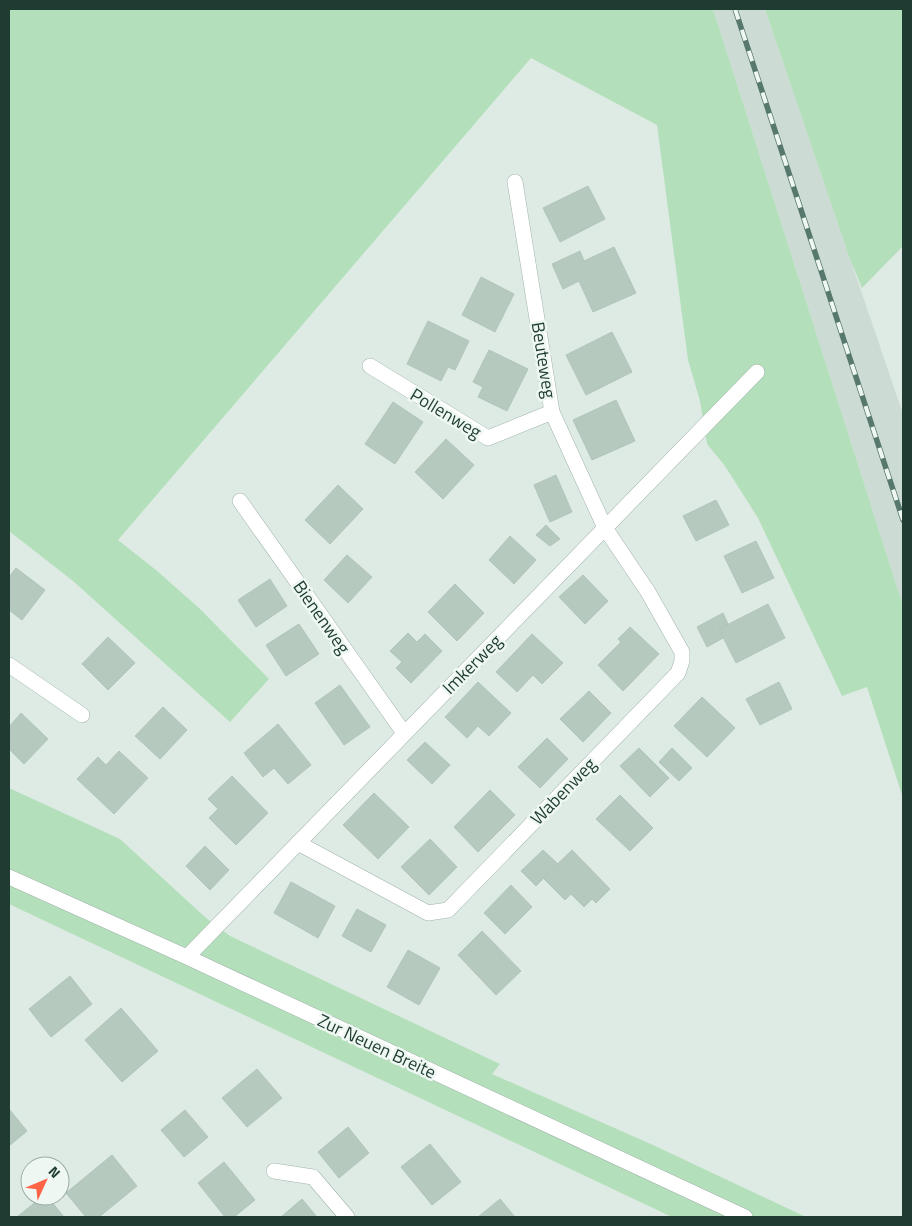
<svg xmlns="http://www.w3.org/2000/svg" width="912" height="1226" font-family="'Titillium Web',sans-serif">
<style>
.built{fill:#ccdbd3}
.green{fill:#b4dfbb}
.building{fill:#b6c9bf;stroke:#b0c5ba}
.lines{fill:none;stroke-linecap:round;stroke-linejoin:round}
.minor-casing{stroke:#a1b3ab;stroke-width:16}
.minor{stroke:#fff;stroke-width:15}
.rail-casing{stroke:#57786c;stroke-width:5.5}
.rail{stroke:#eef7f2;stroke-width:4;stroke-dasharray:11;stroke-linecap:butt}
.labels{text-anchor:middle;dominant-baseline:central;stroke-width:5;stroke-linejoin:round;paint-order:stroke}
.street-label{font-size:18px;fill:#1e3c31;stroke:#eef7f2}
</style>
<rect width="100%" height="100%" fill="#deebe4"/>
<!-- built -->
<path class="built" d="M713,9H765L903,414V606Z"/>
<!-- green -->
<g class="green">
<path d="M9,9H713L903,606V798L867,687L842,696L758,518L725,466L707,444L700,401L688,360L657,125L531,58L118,540L156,570L199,608L269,679L230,722L73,581L9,531Z"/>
<path d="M765,9H903V246L862,288L850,259Z"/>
<path d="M9,788L120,839L206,918L230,936L500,1064L492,1074L653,1145L806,1217H672L9,904Z"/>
</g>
<!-- building -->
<g class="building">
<path d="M588,186L605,219L560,242L543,208Z"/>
<path d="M614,247L636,293L593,312L579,281L563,289L552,264L580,251L584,261Z"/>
<path d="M481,277L514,294L495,332L462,315Z"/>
<path d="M428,321L469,341L455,370L448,367L441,381L407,364Z"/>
<path d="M612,332L632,372L586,395L566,355Z"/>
<path d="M489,350L528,369L507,411L478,397L483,387L473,382Z"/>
<path d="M616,400L635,441L592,460L573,420Z"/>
<path d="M393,402L423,422L395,464L365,444Z"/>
<path d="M446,439L474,465L443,499L415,472Z"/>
<path d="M556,475L572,512L550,522L534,485Z"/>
<path d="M338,485L363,509L330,544L305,520Z"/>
<path d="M716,500L729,525L696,541L683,516Z"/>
<path d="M546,525L560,539L550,546L536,535Z"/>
<path d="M510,536L536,560L514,584L489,560Z"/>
<path d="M756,541L774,578L742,593L724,556Z"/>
<path d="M347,555L372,577L348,603L324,580Z"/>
<path d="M16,568L45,590L22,620L9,610V577Z"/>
<path d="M583,575L608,601L585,624L559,597Z"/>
<path d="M270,579L287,606L256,627L238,600Z"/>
<path d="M455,584L484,613L457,641L428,612Z"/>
<path d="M768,604L785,638L736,663L719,629Z"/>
<path d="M723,613L728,624L719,629L723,638L707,647L697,627Z"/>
<path d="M299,624L319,654L286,676L266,645Z"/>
<path d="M630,627L659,654L623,691L598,665L621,642L618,639Z"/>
<path d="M408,633L417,642L425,634L442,651L411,683L396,668L402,662L390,651Z"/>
<path d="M532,634L563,663L542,684L533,675L517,692L496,672Z"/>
<path d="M108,637L135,663L108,690L82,664Z"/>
<path d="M478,682L511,713L489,736L478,726L467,738L445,717Z"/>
<path d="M779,682L792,709L760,725L746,699Z"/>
<path d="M340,685L370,727L344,745L315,703Z"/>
<path d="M589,691L611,713L583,742L560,719Z"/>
<path d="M702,697L735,728L707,757L674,726Z"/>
<path d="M163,707L187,730L160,759L135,736Z"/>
<path d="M21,713L48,739L24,764L9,749V727Z"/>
<path d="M278,724L311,765L288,784L274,768L263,777L244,753Z"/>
<path d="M547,738L568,759L540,788L518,767Z"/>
<path d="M425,742L450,765L432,784L407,760Z"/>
<path d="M639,748L669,778L650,797L620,766Z"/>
<path d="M672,748L692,768L679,781L659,762Z"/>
<path d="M119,751L148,778L114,814L77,779L98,757L106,765Z"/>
<path d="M232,776L268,813L236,845L209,818L218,809L208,799Z"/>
<path d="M490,790L515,815L478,852L454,827Z"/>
<path d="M374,793L409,827L378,859L343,825Z"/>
<path d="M620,795L653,828L630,851L596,819Z"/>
<path d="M430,839L457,867L429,895L401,867Z"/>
<path d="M205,846L229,870L210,890L186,866Z"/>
<path d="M543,850L558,864L536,886L521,871Z"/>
<path d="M572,850L610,889L596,903L592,899L584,907L571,894L565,900L543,878Z"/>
<path d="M291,882L335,906L318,938L274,913Z"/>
<path d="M511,885L532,907L505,934L484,913Z"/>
<path d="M357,909L386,925L371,952L342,936Z"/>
<path d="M482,931L521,971L496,995L458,955Z"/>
<path d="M408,950L440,968L419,1005L387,987Z"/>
<path d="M70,976L92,1004L51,1037L29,1009Z"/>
<path d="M121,1008L158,1051L122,1082L85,1040Z"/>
<path d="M257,1069L282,1098L247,1127L222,1098Z"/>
<path d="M9,1109L27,1131L9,1146Z"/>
<path d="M185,1110L208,1137L184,1157L161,1130Z"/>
<path d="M348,1127L369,1153L339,1178L318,1152Z"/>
<path d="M430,1144L461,1182L432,1205L401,1167Z"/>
<path d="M112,1155L137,1186L99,1217H86L66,1193Z"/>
<path d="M224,1162L255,1200L234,1217H225L198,1183Z"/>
<path d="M43,1196H47L64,1217H17Z"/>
<path d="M302,1199L317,1217H281Z"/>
<path d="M500,1199L515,1217H478Z"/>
</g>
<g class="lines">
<!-- minor casing -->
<g class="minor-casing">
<g id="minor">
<path d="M370,366L488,438L552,412"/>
<path d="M240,501L404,733"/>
<path d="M9,665L82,715"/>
<path d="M298,843L428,913L448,910L678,673L682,661V652L648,592L605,528L552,412L515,182"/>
<path d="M9,877L187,957L745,1217"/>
<path d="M187,957L757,372"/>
<path d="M274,1171L313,1177L347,1217"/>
</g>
</g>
<!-- minor -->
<use href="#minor" class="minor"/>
<!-- rail casing -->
<g class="rail-casing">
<path id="rail" d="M735,9L903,520"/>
</g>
<!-- rail -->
<use href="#rail" class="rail"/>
</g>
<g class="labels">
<!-- street labels -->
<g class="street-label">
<text transform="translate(544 360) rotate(81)">Beuteweg</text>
<text transform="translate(446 413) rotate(31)">Pollenweg</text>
<text transform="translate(322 617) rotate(55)">Bienenweg</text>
<text transform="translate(472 664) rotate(-45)">Imkerweg</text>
<text transform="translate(563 791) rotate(-46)">Wabenweg</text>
<text transform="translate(377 1046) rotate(25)">Zur Neuen Breite</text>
</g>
</g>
<!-- border -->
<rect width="912" height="1226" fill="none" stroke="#1e3c31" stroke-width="20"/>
<!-- north arrow -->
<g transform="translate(45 1181) rotate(46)"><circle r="24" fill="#eef7f2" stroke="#9baca5"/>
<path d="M0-4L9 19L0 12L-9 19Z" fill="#ff6448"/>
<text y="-8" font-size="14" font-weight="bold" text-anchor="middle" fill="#1e3c31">N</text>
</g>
</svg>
